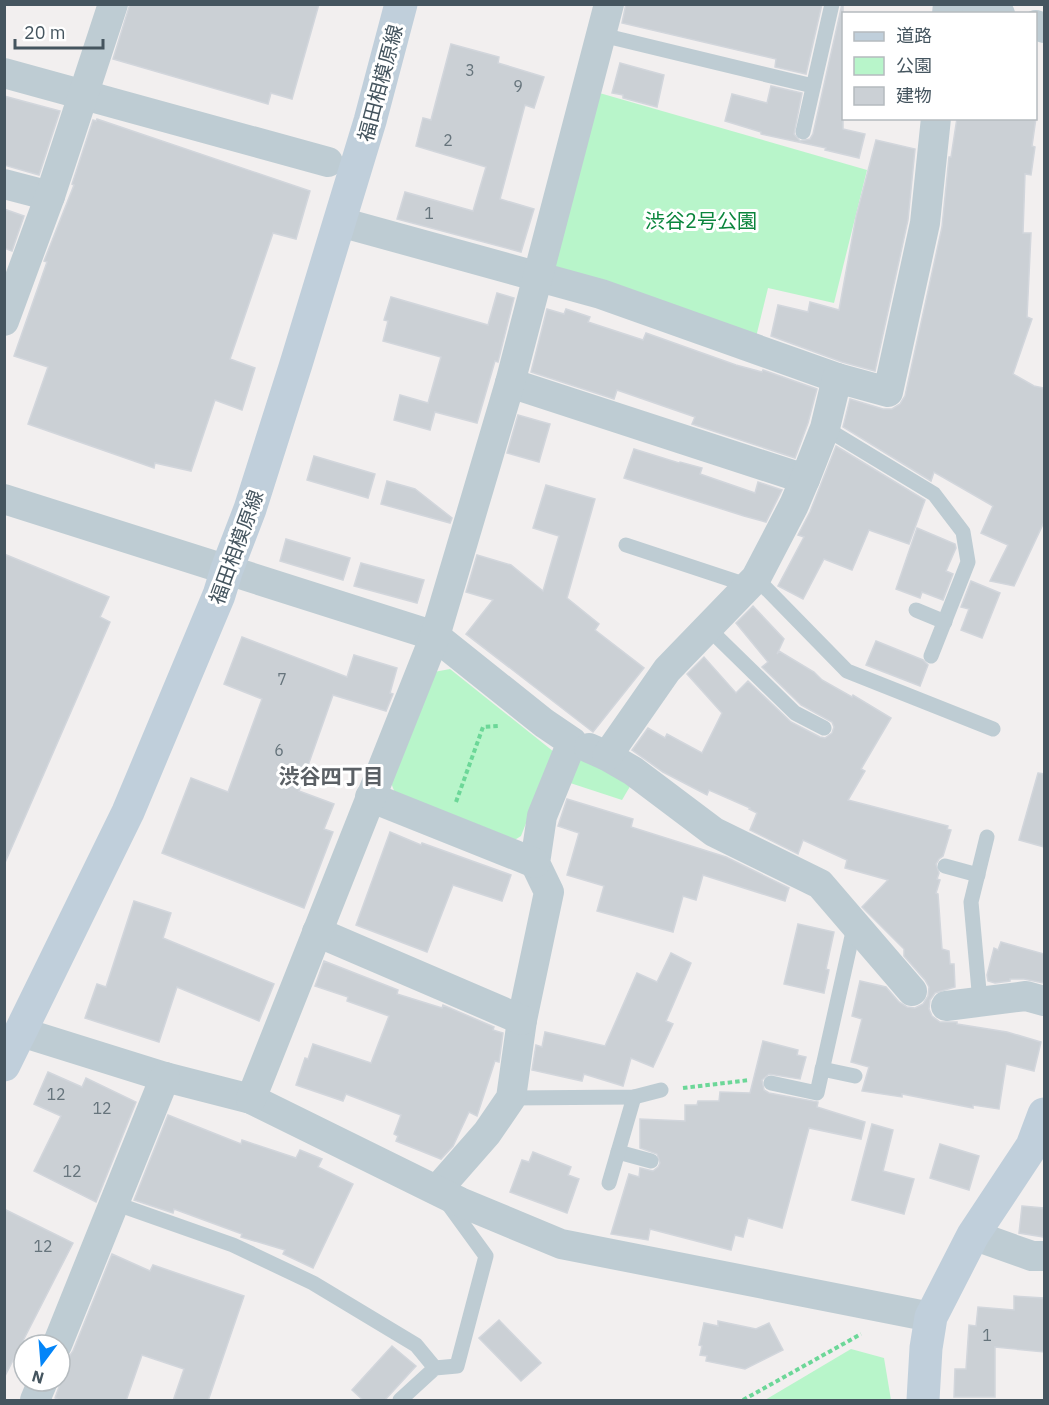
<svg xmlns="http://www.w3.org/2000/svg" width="1049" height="1405" font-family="'IBM Plex Sans','Noto Sans JP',sans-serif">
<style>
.green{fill:#b8f5ca}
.building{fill:#cbd0d5;stroke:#d2d6dc;stroke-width:1.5}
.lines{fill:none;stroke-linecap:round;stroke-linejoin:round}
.path{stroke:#6cd798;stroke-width:4;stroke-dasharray:4.5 3;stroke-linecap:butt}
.lane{stroke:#beccd3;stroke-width:15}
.street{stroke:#beccd3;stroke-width:30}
.secondary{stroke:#c0cfdb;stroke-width:33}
.labels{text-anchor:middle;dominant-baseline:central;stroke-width:6;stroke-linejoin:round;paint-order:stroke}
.number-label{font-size:16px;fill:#66747c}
.street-label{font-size:20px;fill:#45555f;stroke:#fff}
.park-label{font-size:20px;fill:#0b853d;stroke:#fff}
.neighbourhood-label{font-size:21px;font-weight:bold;fill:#5b6065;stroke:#fff}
</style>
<rect width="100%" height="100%" fill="#f2efef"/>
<!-- green -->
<g class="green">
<path d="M596,92L867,170L834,303L768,288L756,337L549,269Z"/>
<path d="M450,669L554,752L521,836L513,841L396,796L390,780L434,672Z"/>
<path d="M572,754L632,783L622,800L561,780Z"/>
<path d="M851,1349L884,1358L891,1400H765Z"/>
</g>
<!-- building -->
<g class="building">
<path d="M130,4H319L292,99L271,93L268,104L113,59Z"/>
<path d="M626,4H822L806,74L775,67L776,59L622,23Z"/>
<path d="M842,4H843V129L865,134L859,158L825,150L826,148L761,134V132L725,121L732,94L767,103L771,86L802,93L794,134L800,141L810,139L813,134Z"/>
<path d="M451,44L499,57L498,63L544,77L534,108L525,105L500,199L534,209L521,252L397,219L405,192L473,211L486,167L416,146L423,118L431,120Z"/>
<path d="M620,63L664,75L657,107L623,98V95L612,93Z"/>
<path d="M4,96L60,111L39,175L4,165Z"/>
<path d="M957,118H1036L1032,146L1035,147L1031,175L1025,174L1023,233H1031L1027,317L1032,319L1013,374L1034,386L1044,388V522L1014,586L990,581L1008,545L981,533L993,506L934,472L931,481L843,427L850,399L883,409H892L900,404L905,396L942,227L949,157H951Z"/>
<path d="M97,119L310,191L296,239L273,233L230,359L255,368L242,410L215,400L191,471L155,463L154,468L28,424L48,367L14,356L47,262L44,261L74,185L72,184L93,120L96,121Z"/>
<path d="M876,140L915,149L908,220L875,371L842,362L771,336L778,305L808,312L810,302L839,310L856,217Z"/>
<path d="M4,209L24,216L12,251L4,248Z"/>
<path d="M497,293L514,298L498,362L495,361L477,423L435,412L430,430L394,420L400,395L428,403L441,357L383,341L388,321L384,320L391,297L488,325Z"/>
<path d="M547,309L564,314L566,309L590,317L588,322L643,340L646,333L736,365L762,372L763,370L817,389L808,423L795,458L692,424L695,417L617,390L614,399L531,372Z"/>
<path d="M518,415L550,424L539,462L507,453Z"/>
<path d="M836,446L925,500L909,544L869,530L852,570L824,559L803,599L778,586L804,537L798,535L810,512Z"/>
<path d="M634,449L679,463L680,462L702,468L700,474L755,493L758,482L782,490L766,522L744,516L624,478Z"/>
<path d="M314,456L375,474L368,498L307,480Z"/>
<path d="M387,481L415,489L452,518L450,523L381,504Z"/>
<path d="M546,485L595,499L567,598L599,624L595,630L644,668L593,732L466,634L493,600L466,592L477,555L511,565L543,591L559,536L533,528Z"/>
<path d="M917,528L955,544L956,548L946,571L953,574L943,600L922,592L920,598L896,589Z"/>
<path d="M286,539L350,558L343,580L280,561Z"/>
<path d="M4,554L109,597L100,617L110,622L4,865Z"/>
<path d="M361,563L424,580L417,603L354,586Z"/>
<path d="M971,581L1000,593L982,638L961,630L969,609L961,607Z"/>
<path d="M753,606L784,639L777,654L779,651L814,672L822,680L852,697L853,695L891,718L861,769L865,771L848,800L948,826L947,829L951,830L943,856L939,859L936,864L939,873L937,879L940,880L936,893L938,894L942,949L949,951L950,964H954L955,987L935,993L930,1000L929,1009L932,1016L940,1022H957V1024L1007,1032L1041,1042L1034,1071L1006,1064L999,1109L973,1105V1108L902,1094V1097L862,1091L869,1067L851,1062L862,1019L852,1016L860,981L886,987L899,1002L907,1007L915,1008L923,1004L928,996L929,987L925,980L904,956V949L862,907L888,880L845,868L847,860L803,840L798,854L750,830L757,813L749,809L750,808L709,790L707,795L663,772L632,750L648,728L665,738L667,734L702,753L722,713L687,674L704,657L736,693L748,681L791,722L820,737L825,738L832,733L834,727L832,722L801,705L762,667L768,662L736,623Z"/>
<path d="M242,637L347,677L354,655L397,668L390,693L393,694L386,711L333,695L299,791L334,804L324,829L333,832L304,908L162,853L191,778L228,792L262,699L224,684Z"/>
<path d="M876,641L923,660L928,665L920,686L866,665Z"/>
<path d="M1038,773L1044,774V847L1019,840Z"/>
<path d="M567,799L633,819L631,827L726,857L789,888L785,901L703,875L696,900L683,896L673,932L597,911L604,886L567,875L579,833L558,826Z"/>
<path d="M390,832L421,845L422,843L511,875L502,901L453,885L427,952L356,925Z"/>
<path d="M134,901L171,913L163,938L274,984L259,1021L177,987L159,1042L85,1018L97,984L106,987Z"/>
<path d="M798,924L834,932L826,969L829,970L824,993L784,984Z"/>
<path d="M1001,942L1044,954V983L1024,979H1010V981L995,983L988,981L987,975L994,948L998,950Z"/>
<path d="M671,953L691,963L666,1021L673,1024L653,1067L631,1058L623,1086L584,1074L582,1081L532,1070L536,1045L542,1047L545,1032L605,1046L637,973L657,982Z"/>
<path d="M324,961L398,990L397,994L442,1008L443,1005L494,1027L493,1030L503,1033L499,1062L495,1061L477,1116L469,1112L453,1146L441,1159L396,1141L398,1136L394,1134L401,1115L346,1094L343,1101L296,1085L305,1058L308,1059L313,1044L371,1063L389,1016L347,1001L348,997L315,986Z"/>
<path d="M763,1041L798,1050L797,1055L806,1057L800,1079L769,1074L762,1080L764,1090L769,1093L818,1102L817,1107L865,1122L861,1139L809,1128L782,1228L748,1218L743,1237L735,1235L731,1250L650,1229L648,1240L611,1234L629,1174L639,1177L640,1168L653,1171L658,1167L660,1163L657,1154L640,1148V1119L685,1121V1105H697L698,1101H719L720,1092L750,1093Z"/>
<path d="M48,1072L82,1087L86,1078L136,1102L96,1202L34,1171L61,1116L34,1104Z"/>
<path d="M168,1115L241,1144L242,1140L296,1158L300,1150L322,1159L318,1167L353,1184L313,1268L283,1254L285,1250L241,1237L242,1234L174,1209L173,1213L134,1200Z"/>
<path d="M872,1124L893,1130L883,1171L914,1179L904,1214L852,1200Z"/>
<path d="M940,1144L979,1156L969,1190L930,1178Z"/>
<path d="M533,1152L571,1167L568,1175L579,1179L567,1213L510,1192L522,1160L529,1162Z"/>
<path d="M1022,1206L1044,1208V1237L1019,1233Z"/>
<path d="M4,1209L73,1243L4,1378Z"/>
<path d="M112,1254L150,1271L153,1265L244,1296L208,1401H173L184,1369L142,1355L126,1401H61L55,1398L59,1387L60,1366L62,1361L68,1358L73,1351Z"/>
<path d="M1014,1296L1044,1298V1352L995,1347V1397H954L955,1369H966L969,1325L976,1326L978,1307L1014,1310Z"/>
<path d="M499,1320L541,1363L521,1381L479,1338Z"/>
<path d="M718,1321L756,1329L769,1323L783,1350L745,1369L706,1361L707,1356L700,1355L702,1346L699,1345L704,1323L718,1326Z"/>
<path d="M392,1346L416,1366L384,1401H364L352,1390Z"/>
</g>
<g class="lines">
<!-- path -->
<g class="path">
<path d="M456,802L483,727L498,726"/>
<path d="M683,1088L750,1080"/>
<path d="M743,1400L861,1334"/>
</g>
<!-- lane -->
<g class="lane">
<path d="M602,35L813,86"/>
<path d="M803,132L832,4"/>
<path d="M825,428L934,494L963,532L968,562L931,656"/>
<path d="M626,545L750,586"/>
<path d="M756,578L847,671L993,729"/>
<path d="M916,610L945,622"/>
<path d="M708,628L795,713L824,728"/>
<path d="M945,866L978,875"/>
<path d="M980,1002L971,902L987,837"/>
<path d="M822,1069L855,1076"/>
<path d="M771,1083L817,1093L855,923"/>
<path d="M511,1098L634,1097L661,1090"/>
<path d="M618,1152L651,1161"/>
<path d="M609,1183L634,1097"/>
<path d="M114,1203L233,1245L313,1283L416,1345L435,1368"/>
<path d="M400,1400L435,1368L457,1366L486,1256L446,1201"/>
</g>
<!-- street -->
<g class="street">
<path d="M971,4L1000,14"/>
<path d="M947,14L948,4"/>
<path d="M1036,25L1044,28"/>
<path d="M4,73L328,162"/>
<path d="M4,184L50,196"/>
<path d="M340,222L601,294L837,378"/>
<path d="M4,321L50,196L113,4"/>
<path d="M510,383L805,479"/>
<path d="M4,499L435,636L544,723L572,742L542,816L535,863L549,892L522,1020L511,1098L487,1133L437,1190"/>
<path d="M589,748L607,756L633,771L714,832L820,884L912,991"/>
<path d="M607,756L667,670L756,578L794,505L805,479L825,428L837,378L888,392L925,223L936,118"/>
<path d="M370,797L535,863"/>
<path d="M317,932L522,1020"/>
<path d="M946,1006L1026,996L1044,1001"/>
<path d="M21,1032L165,1077L251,1099L460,1202L561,1244L931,1317"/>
<path d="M251,1099L435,636L510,383L609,4"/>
<path d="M973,1235L1032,1256H1044"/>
<path d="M57,1345L165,1077"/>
<path d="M35,1400L43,1381"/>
</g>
<!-- secondary -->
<g class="secondary">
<path d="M4,1065L128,812L219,595L227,569L250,509L296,364L370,121L401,4"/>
<path d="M923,1400L926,1348L931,1317L973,1235L1032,1146L1044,1114"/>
</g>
</g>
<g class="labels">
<!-- number labels -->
<g class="number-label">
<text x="470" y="70">3</text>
<text x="518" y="86">9</text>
<text x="448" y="140">2</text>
<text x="429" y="213">1</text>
<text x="282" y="679">7</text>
<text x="279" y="750">6</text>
<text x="56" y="1094">12</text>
<text x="102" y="1108">12</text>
<text x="72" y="1171">12</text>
<text x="43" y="1246">12</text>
<text x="987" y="1335">1</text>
</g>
<!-- street labels -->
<g class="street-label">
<text transform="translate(380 83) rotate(-75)">福田相模原線</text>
<text transform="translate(236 547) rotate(-70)">福田相模原線</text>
</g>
<!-- park labels -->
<g class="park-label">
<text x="701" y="220">渋谷2号公園</text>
</g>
<!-- neighbourhood labels -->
<g class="neighbourhood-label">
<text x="331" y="776">渋谷四丁目</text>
</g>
</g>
<!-- border -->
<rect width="1049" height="1405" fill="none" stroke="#45555f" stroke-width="12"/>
<!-- legend -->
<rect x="842" y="12" width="195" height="108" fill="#ffffff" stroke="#b5bbbf" stroke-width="1.5"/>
<rect x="854" y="32" width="30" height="9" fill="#c0cfdb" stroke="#b5bbbf" stroke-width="1.5"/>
<text x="896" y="42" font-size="18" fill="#45555f">道路</text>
<rect x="854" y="57" width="30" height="18" fill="#b8f5ca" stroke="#b5bbbf" stroke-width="1.5"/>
<text x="896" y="72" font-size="18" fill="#45555f">公園</text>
<rect x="854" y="87" width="30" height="18" fill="#cbd0d5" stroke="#b5bbbf" stroke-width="1.5"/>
<text x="896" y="102" font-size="18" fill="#45555f">建物</text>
<!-- north arrow -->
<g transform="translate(42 1363) rotate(196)"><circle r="28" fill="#ffffff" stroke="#b5bbbf" stroke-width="1.5"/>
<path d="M0-4.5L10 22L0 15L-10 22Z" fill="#0385f8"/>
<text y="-9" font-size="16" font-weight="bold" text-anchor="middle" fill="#45555f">N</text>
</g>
<!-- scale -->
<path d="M15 39v9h88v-9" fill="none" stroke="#45555f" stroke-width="3"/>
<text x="24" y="39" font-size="18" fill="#45555f" stroke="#ffffff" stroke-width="4.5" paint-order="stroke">20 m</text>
</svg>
